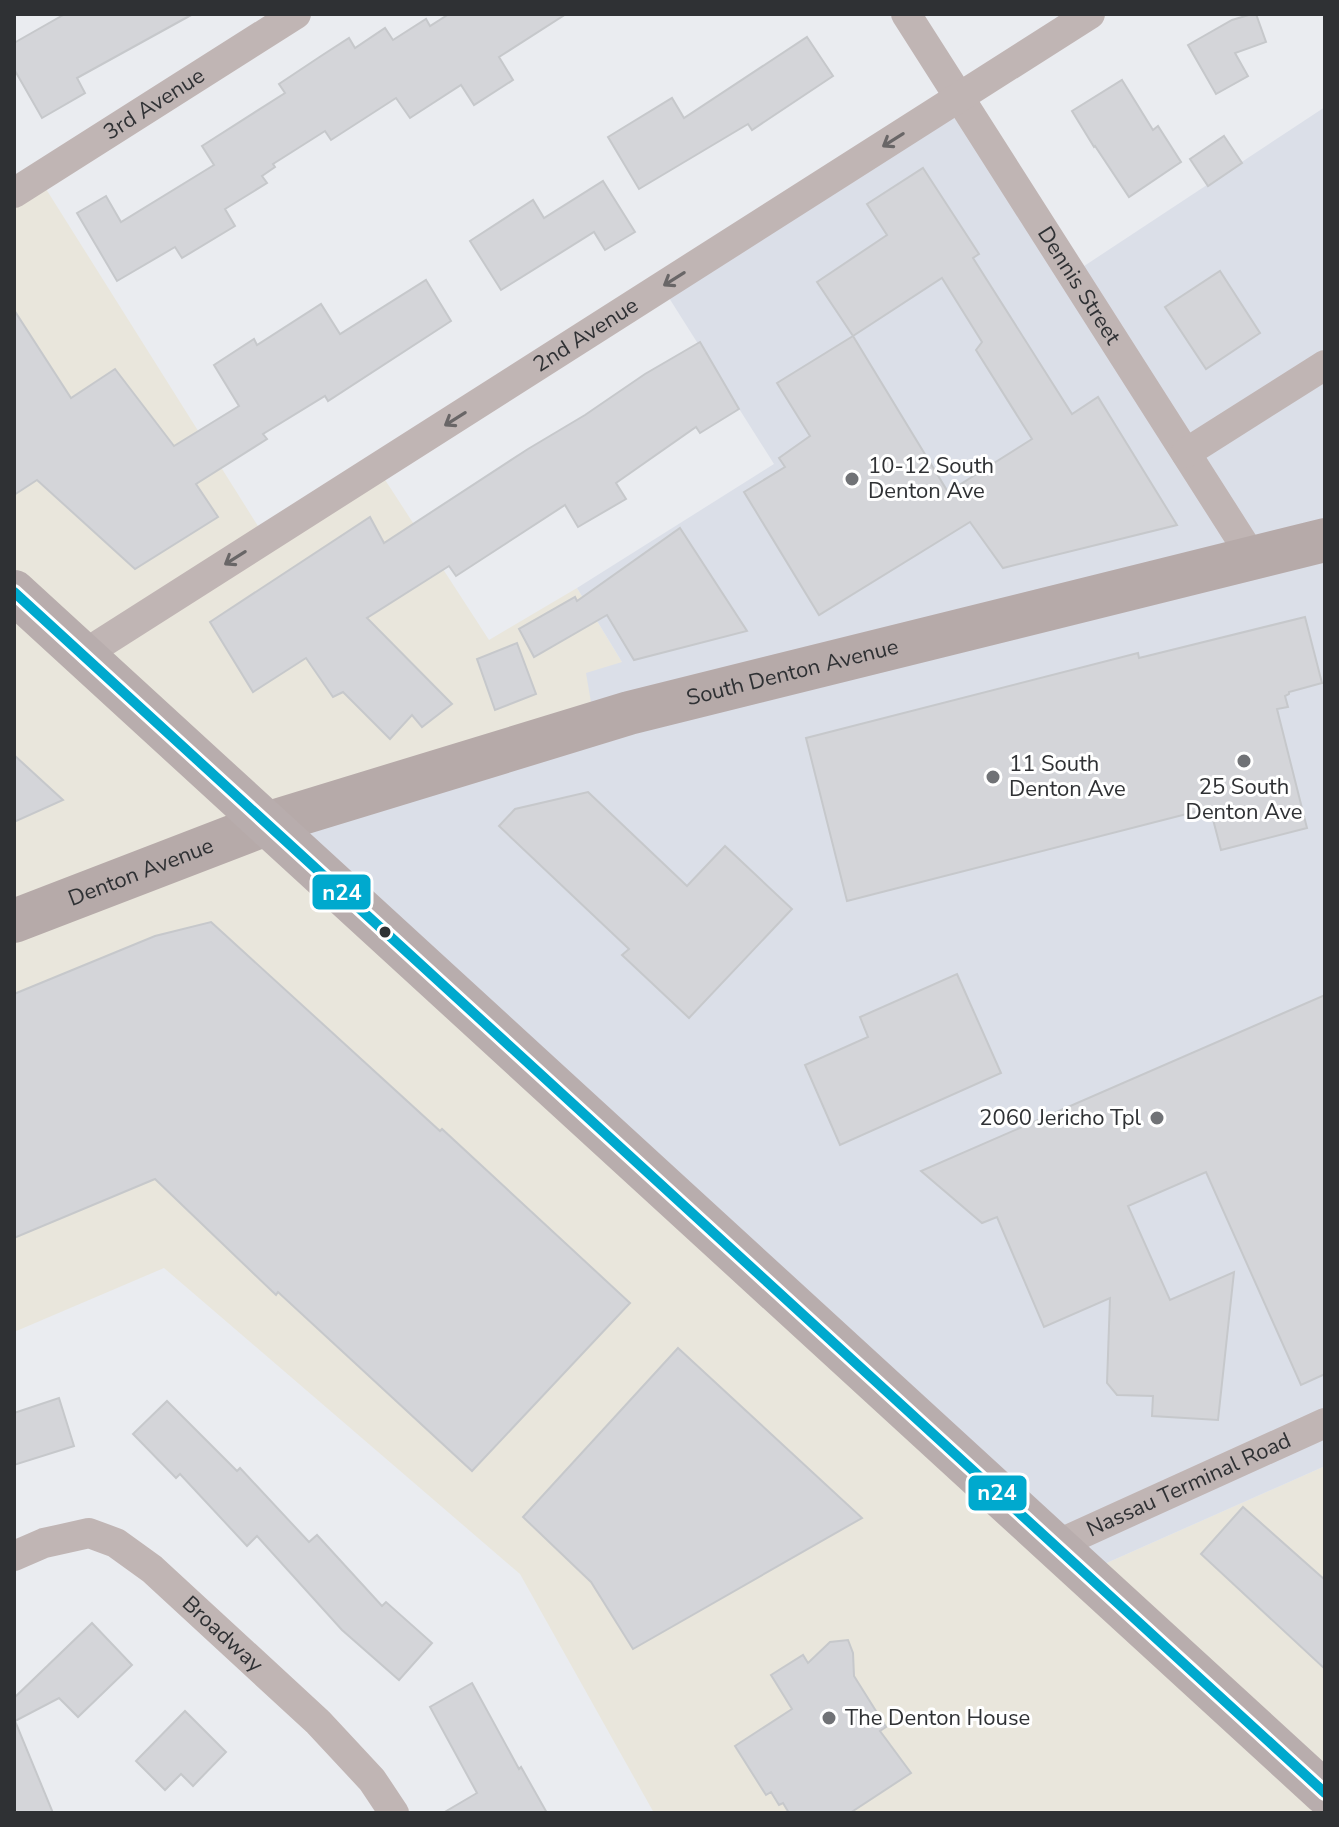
<svg xmlns="http://www.w3.org/2000/svg" width="1339" height="1827" font-family="'Nunito Sans',sans-serif">
<style>
.commercial{fill:#e9e6dc}
.built{fill:#dbdfe8}
.building{fill:#d4d5d9;stroke:#c6c8cb;stroke-width:2;fill-rule:evenodd}
.lines{fill:none;stroke-linecap:round;stroke-linejoin:round}
.street{stroke:#c0b5b4;stroke-width:30}
.secondary{stroke:#b6aaa9;stroke-width:44}
.primary{stroke:#b8adad;stroke-width:44}
.bus-1-casing{stroke:#fff;stroke-width:16}
.bus-1{stroke:#00a9ce;stroke-width:10}
.oneway{stroke:#696667}
.poi-dot{fill:#707276;stroke:#fff;stroke-width:3}
.bus-dot{fill:#2f3134;stroke:#fff;stroke-width:3}
.labels{text-anchor:middle;dominant-baseline:central;stroke-width:6;stroke-linejoin:round;paint-order:stroke}
.street-label{font-size:22px;fill:#2f3134;stroke:#fff}
.poi-label{font-size:22px;fill:#2f3134;stroke:#fff;text-anchor:start}
.line-badge{stroke:#fff;stroke-width:3}
.badge-label{font-size:22px;text-anchor:middle;font-weight:bold;fill:#fff}
</style>
<rect width="100%" height="100%" fill="#eaecf0"/>
<!-- commercial -->
<path class="commercial" d="M41,181L268,542L380,472L489,640L577,588L622,662L1084,1573L1325,1466V1813H654L520,1574L164,1268L14,1332V199Z"/>
<!-- built -->
<path class="built" d="M960,101L1069,276L1325,107V1466L1084,1573L266,824L594,720L586,673L622,662L577,588L774,464L664,290Z"/>
<!-- building -->
<g class="building">
<path d="M65,14H193L77,78L85,93L42,118L14,69V43Z"/>
<path d="M449,14H566L499,57L513,80L474,105L461,85L410,118L396,98L331,140L325,131L273,164L275,167L262,176L267,183L225,209L235,226L182,258L175,247L117,281L77,213L106,196L121,222L214,165L202,146L285,93L279,84L321,56L349,38L355,48L385,28L393,40L426,19L430,26Z"/>
<path d="M1252,14H1256L1266,42L1235,53L1248,76L1216,94L1188,45L1232,20Z"/>
<path d="M807,37L833,76L752,130L748,124L639,189L608,137L672,98L684,118Z"/>
<path d="M1122,80L1153,130L1158,126L1181,162L1129,197L1095,146L1094,147L1072,111Z"/>
<path d="M1224,136L1242,163L1208,186L1190,159Z"/>
<path d="M923,168L979,254L973,258L1072,414L1098,397L1177,525L1003,568L970,522L819,615L744,492L785,467L779,458L810,436L777,383L853,336L817,282L887,235L867,204ZM942,278L982,342L976,350L1032,439L948,492L853,336Z"/>
<path d="M603,181L635,232L605,250L594,232L501,290L470,241L533,200L544,218Z"/>
<path d="M1220,271L1260,333L1206,369L1165,307Z"/>
<path d="M426,280L451,321L328,401L325,396L263,434L267,439L196,484L218,517L135,569L37,480L14,495V310L71,398L115,369L174,446L239,406L214,365L254,339L257,345L321,304L340,334Z"/>
<path d="M700,342L739,409L700,433L696,427L616,483L626,499L578,527L565,505L456,576L449,566L367,618L452,704L422,727L412,715L390,739L343,692L333,697L306,658L253,692L210,622L370,517L384,543L528,449L585,415L645,374Z"/>
<path d="M680,528L747,631L634,660L607,615L534,657L519,629L575,597L577,601Z"/>
<path d="M1305,617L1322,683L1289,692V694L1285,696L1288,707L1277,709L1307,828L1221,850L1210,808L847,901L806,738L1138,653L1139,658Z"/>
<path d="M517,643L536,694L495,710L477,659Z"/>
<path d="M14,755L63,800L14,822Z"/>
<path d="M588,792L687,886L725,846L792,909L689,1018L622,955L629,949L499,826L515,809Z"/>
<path d="M211,922L440,1131L442,1129L630,1303L472,1471L278,1292L276,1295L155,1179L14,1238V994L155,936Z"/>
<path d="M957,974L1001,1073L840,1145L805,1065L868,1037L860,1017Z"/>
<path d="M1325,995V1374L1301,1385L1206,1172L1128,1206L1170,1300L1234,1272L1218,1420L1152,1416L1153,1396L1117,1395L1107,1383L1110,1298L1044,1327L997,1217L982,1223L921,1171Z"/>
<path d="M678,1348L862,1518L633,1649L591,1582L523,1517Z"/>
<path d="M59,1398L74,1446L14,1465V1413Z"/>
<path d="M167,1401L237,1471L240,1468L309,1542L317,1535L382,1606L386,1602L432,1643L399,1680L342,1630L257,1536L247,1546L180,1474L176,1478L133,1434Z"/>
<path d="M1243,1507L1325,1580V1669L1201,1554Z"/>
<path d="M92,1623L132,1665L78,1717L59,1698L15,1721L53,1813H14V1698Z"/>
<path d="M848,1640L853,1653L854,1676L886,1727L880,1731L911,1773L850,1813H789L783,1803L779,1805L771,1792L766,1795L735,1746L792,1709L771,1675L803,1655L808,1663L830,1642Z"/>
<path d="M472,1683L519,1769L521,1767L547,1813H443L477,1793L430,1707Z"/>
<path d="M185,1711L226,1752L193,1786L181,1774L165,1790L136,1761Z"/>
</g>
<g class="lines">
<!-- street -->
<g class="street">
<path id="s1" d="M906,14L1252,557"/>
<path id="s2" d="M14,193L296,14"/>
<path d="M1186,453L1325,365"/>
<path id="s3" d="M83,655L1090,14"/>
<path id="s4" d="M1054,1546L1325,1423"/>
<path id="s5" d="M14,1556L44,1543L89,1533L116,1543L152,1569L318,1722L372,1780L394,1813"/>
</g>
<!-- secondary -->
<path class="secondary" id="s6" d="M14,921L266,824L629,713L1325,540"/>
<!-- primary -->
<path class="primary" d="M14,592L1325,1793"/>
<!-- bus-1 casing -->
<g class="bus-1-casing">
<path id="bus-1" d="M14,592L1325,1793"/>
</g>
<!-- bus-1 -->
<use href="#bus-1" class="bus-1"/>
</g>
<!-- one-way arrows -->
<defs><path id="oneway-shaft" d="M-6 0H5M1.5-3L5.5 0L1.5 3" fill="none" stroke-width="1.6" stroke-linecap="round" stroke-linejoin="round" transform="scale(2)"/></defs>
<g class="oneway">
<use href="#oneway-shaft" transform="translate(893 140) rotate(148)"/>
<use href="#oneway-shaft" transform="translate(674 279) rotate(148)"/>
<use href="#oneway-shaft" transform="translate(455 419) rotate(148)"/>
<use href="#oneway-shaft" transform="translate(235 558) rotate(148)"/>
</g>
<!-- markers -->
<g class="poi-dot">
<circle cx="852" cy="479" r="8"/>
<circle cx="1244" cy="761" r="8"/>
<circle cx="993" cy="777" r="8"/>
<circle cx="1157" cy="1118" r="8"/>
<circle cx="829" cy="1718" r="8"/>
</g>
<circle class="bus-dot" cx="385" cy="932" r="7"/>
<g class="labels">
<!-- street labels -->
<g class="street-label">
<text stroke="none"><textPath href="#s2" startOffset="166">3rd Avenue</textPath></text>
<text stroke="none"><textPath href="#s1" startOffset="322">Dennis Street</textPath></text>
<text stroke="none"><textPath href="#s3" startOffset="596">2nd Avenue</textPath></text>
<text stroke="none"><textPath href="#s6" startOffset="818">South Denton Avenue</textPath></text>
<text stroke="none"><textPath href="#s6" startOffset="136">Denton Avenue</textPath></text>
<text stroke="none"><textPath href="#s4" startOffset="148">Nassau Terminal Road</textPath></text>
<text stroke="none"><textPath href="#s5" startOffset="248">Broadway</textPath></text>
</g>
<!-- poi labels -->
<g class="poi-label">
<text x="868" y="466">10-12 South<tspan x="868" dy="25">Denton Ave</tspan></text>
<text x="1009" y="764">11 South<tspan x="1009" dy="25">Denton Ave</tspan></text>
<text x="1244" y="787" text-anchor="middle">25 South<tspan x="1244" dy="25">Denton Ave</tspan></text>
<text x="1141" y="1118" text-anchor="end">2060 Jericho Tpl</text>
<text x="845" y="1718">The Denton House</text>
</g>
</g>
<g class="line-badge">
<rect x="311" y="873" width="61" height="38" rx="8" fill="#00a9ce"/>
<rect x="967" y="1474" width="61" height="38" rx="8" fill="#00a9ce"/>
</g>
<g class="badge-label">
<text x="342" y="900">n24</text>
<text x="997" y="1500">n24</text>
</g>
<!-- border -->
<rect width="1339" height="1827" fill="none" stroke="#2f3134" stroke-width="32"/>
</svg>
